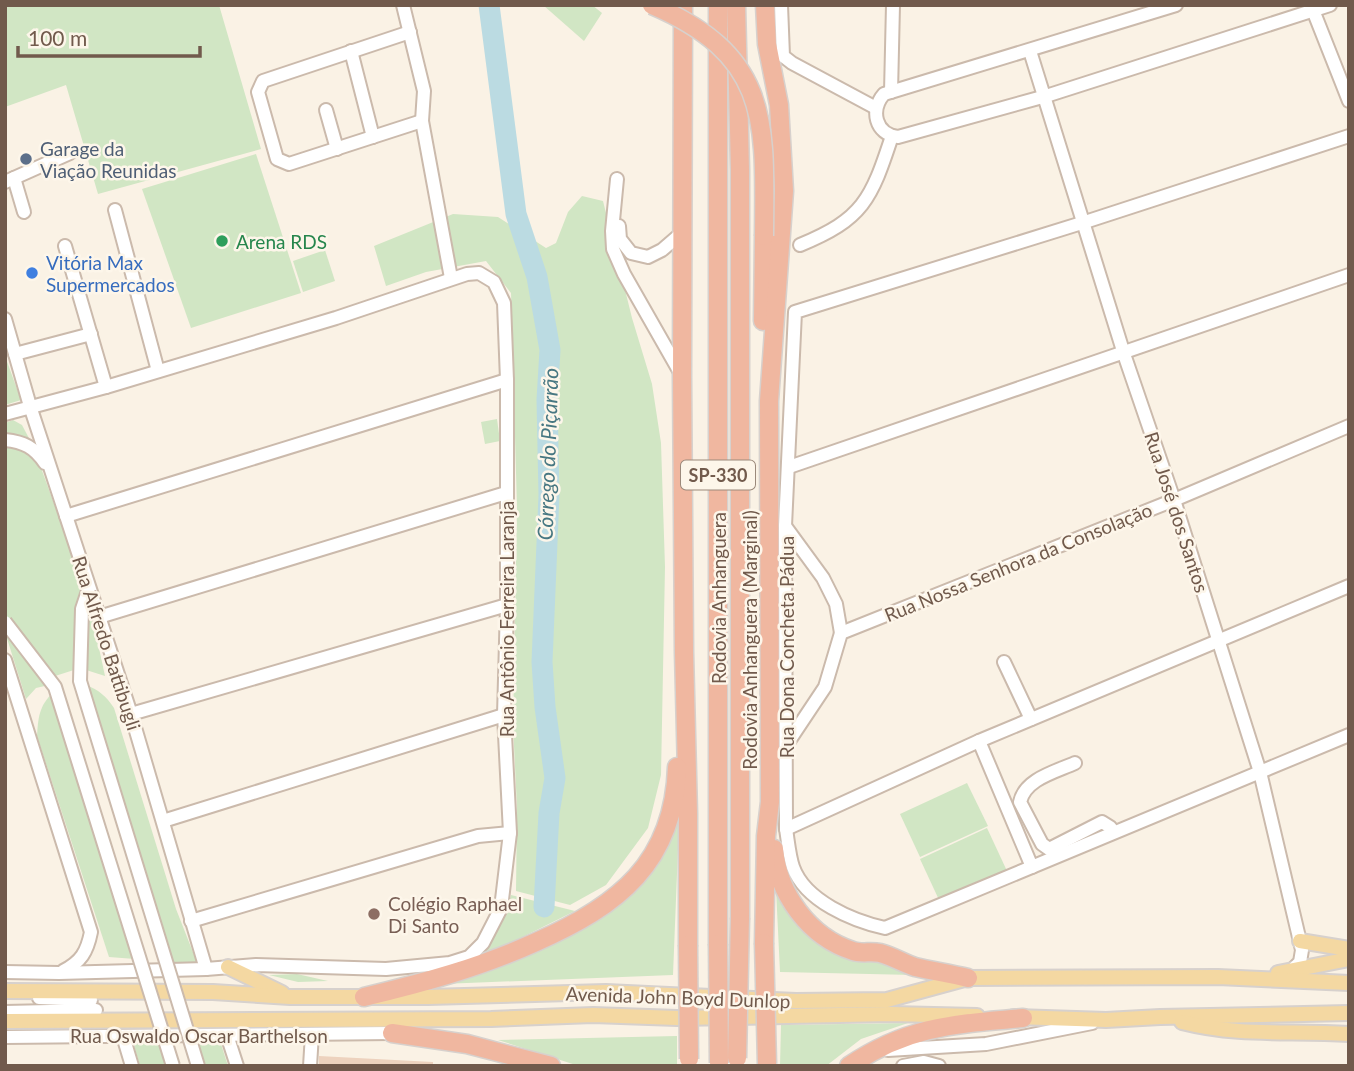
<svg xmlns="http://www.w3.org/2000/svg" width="1354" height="1071" font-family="Lato,sans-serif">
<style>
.green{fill:#d1e6c4}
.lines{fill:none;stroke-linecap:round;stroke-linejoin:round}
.river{stroke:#bbdbe2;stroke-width:21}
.building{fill:#edd2be}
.minor-casing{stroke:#cbbaac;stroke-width:16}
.major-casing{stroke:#d7d1cd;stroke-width:18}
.highway-casing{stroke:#d7d1cd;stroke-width:21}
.minor{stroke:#fff;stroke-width:12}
.major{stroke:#f4d8a2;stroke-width:14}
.highway{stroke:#f0b7a0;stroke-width:18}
.minor-bridge-casing{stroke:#cbbaac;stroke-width:16;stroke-linecap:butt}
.highway-bridge-casing{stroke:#d7d1cd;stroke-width:21;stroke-linecap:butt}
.minor-bridge{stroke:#fff;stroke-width:12}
.highway-bridge{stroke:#f0b7a0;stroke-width:18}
.service-dot{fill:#5c6f8a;stroke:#fdf6ea;stroke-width:2.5}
.leisure-dot{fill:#2e9e5b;stroke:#fdf6ea;stroke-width:2.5}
.shop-dot{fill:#3f7fe0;stroke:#fdf6ea;stroke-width:2.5}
.education-dot{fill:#8d6e63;stroke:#fdf6ea;stroke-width:2.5}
.labels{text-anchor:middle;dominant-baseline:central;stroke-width:5;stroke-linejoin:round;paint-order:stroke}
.shield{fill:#fdf6ea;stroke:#9b897b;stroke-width:2}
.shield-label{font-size:18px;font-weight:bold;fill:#715a4c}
.service-label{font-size:19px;fill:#4e5e75;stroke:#fdf6ea;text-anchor:start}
.leisure-label{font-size:19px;fill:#27864d;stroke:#fdf6ea;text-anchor:start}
.shop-label{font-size:19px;fill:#366cbe;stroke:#fdf6ea;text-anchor:start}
.street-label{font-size:19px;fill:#715a4c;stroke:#fdf6ea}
.education-label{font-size:19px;fill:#785e54;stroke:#fdf6ea;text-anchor:start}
.water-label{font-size:21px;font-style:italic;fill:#477782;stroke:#fdf6ea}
</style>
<rect width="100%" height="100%" fill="#faf2e5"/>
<!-- green -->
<g class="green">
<path d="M5,5H219L261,149L98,194L66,85L5,107Z"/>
<path d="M543,5H592L602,13L584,41Z"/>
<path d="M256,154L301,293L191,328L142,189Z"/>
<path d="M582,196L603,201L632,318L652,384L661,443L665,567L661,775L648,828L606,885L570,905L516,891L517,807L513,726L517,508L511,293L486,261L426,272L386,286L374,246L453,214L498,217L546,248L556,243L568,212Z"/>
<path d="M325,250L335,281L303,292L293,261Z"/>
<path d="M5,356L21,400L5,405Z"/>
<path d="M497,419L500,441L485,444L481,422Z"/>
<path d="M13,420L22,425L31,442L5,438V423Z"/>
<path d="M5,443L36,454L85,589L77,669L52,677L14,624L5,616Z"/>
<path d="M88,597L105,676L83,669Z"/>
<path d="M5,632L49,685L36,688L26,699Z"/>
<path d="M86,685C99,690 106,696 114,708L176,909L198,965L169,963Z"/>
<path d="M53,693L135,959L109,957L37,736C38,719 39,705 53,693Z"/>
<path d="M967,783L988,826L920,857L900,814Z"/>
<path d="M677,821L679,823L673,975L442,984L592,920Z"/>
<path d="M987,828L1007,871L940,902L920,859Z"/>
<path d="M776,889L789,909L877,961L914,975L780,972Z"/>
<path d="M511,895L575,911L480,958L505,917Z"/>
<path d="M297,974L328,981L298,982L269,975Z"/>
<path d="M908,1023L861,1039L826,1066H780L781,1025Z"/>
<path d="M677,1036V1066H579L498,1040Z"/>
<path d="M133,1042L165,1045L171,1066H140Z"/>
<path d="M195,1044H221L228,1066H201Z"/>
</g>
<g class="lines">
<!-- river -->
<path class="river" d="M489,5L516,214L537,277L550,350L547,400L549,495L542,662L545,707L555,778L549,813L544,907"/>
</g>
<!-- building -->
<path class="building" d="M319,1056L433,1062V1066H319Z"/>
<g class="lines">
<!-- minor casing -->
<g class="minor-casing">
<g id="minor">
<path d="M403,5L424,91L422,121L451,278"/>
<path d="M781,5L783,56L792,63L876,108"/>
<path d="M1176,5L884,94C870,110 875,134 898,137L1046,96L1330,5"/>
<path d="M1311,5L1349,101"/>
<path d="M410,32L263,81L258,92L277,159L289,164L422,121"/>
<path d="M351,51L373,137"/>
<path d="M1030,51L1124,354L1174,500L1260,772L1302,950L1300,962L1290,972"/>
<path d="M891,92L893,5"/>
<path d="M326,110L337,149"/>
<path d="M1349,136L1085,222L795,312L785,526L786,829C788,841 789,855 793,867C805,901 853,921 885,928L1349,735"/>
<path d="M14,178L24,212"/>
<path d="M617,179L612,231L613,249L624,274L681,374"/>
<path d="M5,182L70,153"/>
<path d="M115,210L158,371"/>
<path d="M619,226L620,239L631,253L648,257L662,250L684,231"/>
<path d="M800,245C863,219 871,200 892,136"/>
<path d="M65,246L106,387"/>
<path d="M5,319L30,406L131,714L206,969"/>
<path d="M15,354L91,334"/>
<path d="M5,414L106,387L336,318L467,274L479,273L494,282L504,303L507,380V605L504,715L510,833L501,908L483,943L469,957L450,963L386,969L256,965L206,969L59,973L5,972"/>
<path d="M5,440C24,442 34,447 45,463"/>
<path d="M789,467L1349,275"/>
<path d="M66,516L507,380"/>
<path d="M785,526L823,578L836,604L841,633"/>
<path d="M99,617L506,493"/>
<path d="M5,660L91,932C87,952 81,962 63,971"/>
<path d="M1004,662L1031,719"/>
<path d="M131,714L507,605"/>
<path d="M979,741L1032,867"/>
<path d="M787,744L825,687L841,633L1174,500L1349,426"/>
<path d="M1075,763C1055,772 1025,779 1020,802L1042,844L1049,849L1102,822L1110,827L1114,832"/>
<path d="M163,821L504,715"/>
<path d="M786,829L979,741L1349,586"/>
<path d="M191,921L478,836L510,833"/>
<path d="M39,998L91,1000"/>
<path d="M5,1012L96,1010"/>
<path d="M227,1035L237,1066"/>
<path d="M123,1036L132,1066"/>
<path d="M5,1037L392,1033"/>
<path d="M888,1050L986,1044L1092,1023"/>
<path d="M310,1066L312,1034"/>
<path d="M903,1066L924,1062L939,1066"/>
</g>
</g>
<!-- major casing -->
<g class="major-casing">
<g id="major">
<path d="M1300,941L1349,949"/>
<path d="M228,967L282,993"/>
<path d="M1278,973L1349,959"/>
<path d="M5,991L213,992L290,997H428L606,992L796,1001L887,1000L968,978L1218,977L1349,983"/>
<path d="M1014,1017L1106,1020L1160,1017L1349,1013"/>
<path d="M5,1021L491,1019L593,1015L677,1018L891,1014L977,1016"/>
<path d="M1182,1022C1241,1037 1289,1030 1349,1034"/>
</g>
</g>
<!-- highway casing -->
<g class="highway-casing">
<g id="highway">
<path d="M683,5L682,376L684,652L688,814V945"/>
<path d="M736,5L740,170V918"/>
<path d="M763,321L764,236"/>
<path d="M774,849C778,894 809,937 853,951C861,954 871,951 880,953C892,956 903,963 915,967C933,971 951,974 968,978"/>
<path d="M764,943L766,836L770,802L769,401L784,191L779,105L767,44L765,5"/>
<path d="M718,944V5"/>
<path d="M364,997C423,983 481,967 536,942C618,906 674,863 677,767"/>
<path d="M392,1033L467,1044L551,1066"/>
<path d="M849,1066C908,1026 955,1024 1023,1018"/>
</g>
</g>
<!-- minor -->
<use href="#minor" class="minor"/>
<!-- major -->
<use href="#major" class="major"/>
<!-- highway -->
<use href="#highway" class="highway"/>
<!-- minor-bridge casing -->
<g class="minor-bridge-casing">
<g id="minor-bridge">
<path d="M89,588L82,609L80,681L198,1066"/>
<path d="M5,622L55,687L173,1066"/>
</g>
</g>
<!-- highway-bridge casing -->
<g class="highway-bridge-casing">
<g id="highway-bridge">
<path d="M652,5C771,56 765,122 764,236"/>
<path d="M764,943L767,1064"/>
<path d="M718,944L719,1063"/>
<path d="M688,945L689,1059"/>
<path d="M737,1058L740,918"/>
</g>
</g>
<!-- minor-bridge -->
<use href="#minor-bridge" class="minor-bridge"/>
<!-- highway-bridge -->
<use href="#highway-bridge" class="highway-bridge"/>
</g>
<!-- markers -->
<circle class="service-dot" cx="26" cy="159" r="7"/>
<circle class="leisure-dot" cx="222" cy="241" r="7"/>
<circle class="shop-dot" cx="32" cy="273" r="7"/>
<circle class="education-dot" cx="374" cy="914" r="7"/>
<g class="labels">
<!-- shield labels -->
<rect class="shield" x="681" y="460.5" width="74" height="29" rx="5"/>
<g class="shield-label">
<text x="718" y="475">SP-330</text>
</g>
<!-- service labels -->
<g class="service-label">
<text x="40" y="148">Garage da<tspan x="40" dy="22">Viação Reunidas</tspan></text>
</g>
<!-- leisure labels -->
<g class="leisure-label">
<text x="236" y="241">Arena RDS</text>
</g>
<!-- shop labels -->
<g class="shop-label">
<text x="46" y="262">Vitória Max<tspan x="46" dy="22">Supermercados</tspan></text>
</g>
<!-- street labels -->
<g class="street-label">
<text transform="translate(1177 512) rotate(72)">Rua José dos Santos</text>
<text transform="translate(1018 562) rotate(-22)">Rua Nossa Senhora da Consolação</text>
<text transform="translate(718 598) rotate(-90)">Rodovia Anhanguera</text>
<text transform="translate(506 619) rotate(-90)">Rua Antônio Ferreira Laranja</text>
<text transform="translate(749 640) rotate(-90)">Rodovia Anhanguera (Marginal)</text>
<text transform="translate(107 643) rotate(72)">Rua Alfredo Battibugli</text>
<text transform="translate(786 647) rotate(-90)">Rua Dona Concheta Pádua</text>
<text transform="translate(678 997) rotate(2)">Avenida John Boyd Dunlop</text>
<text x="199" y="1035">Rua Oswaldo Oscar Barthelson</text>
</g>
<!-- education labels -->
<g class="education-label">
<text x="388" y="903">Colégio Raphael<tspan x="388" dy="22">Di Santo</tspan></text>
</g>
<!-- water labels -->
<g class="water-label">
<text transform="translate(547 454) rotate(-88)">Córrego do Piçarrão</text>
</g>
</g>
<!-- border -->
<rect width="1354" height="1071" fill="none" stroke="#715a4c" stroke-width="14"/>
<!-- scale -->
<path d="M18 46v10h182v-10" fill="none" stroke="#715a4c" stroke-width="3.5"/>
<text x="28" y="46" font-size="21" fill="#715a4c" stroke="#fdf6ea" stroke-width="5" paint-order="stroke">100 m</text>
</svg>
